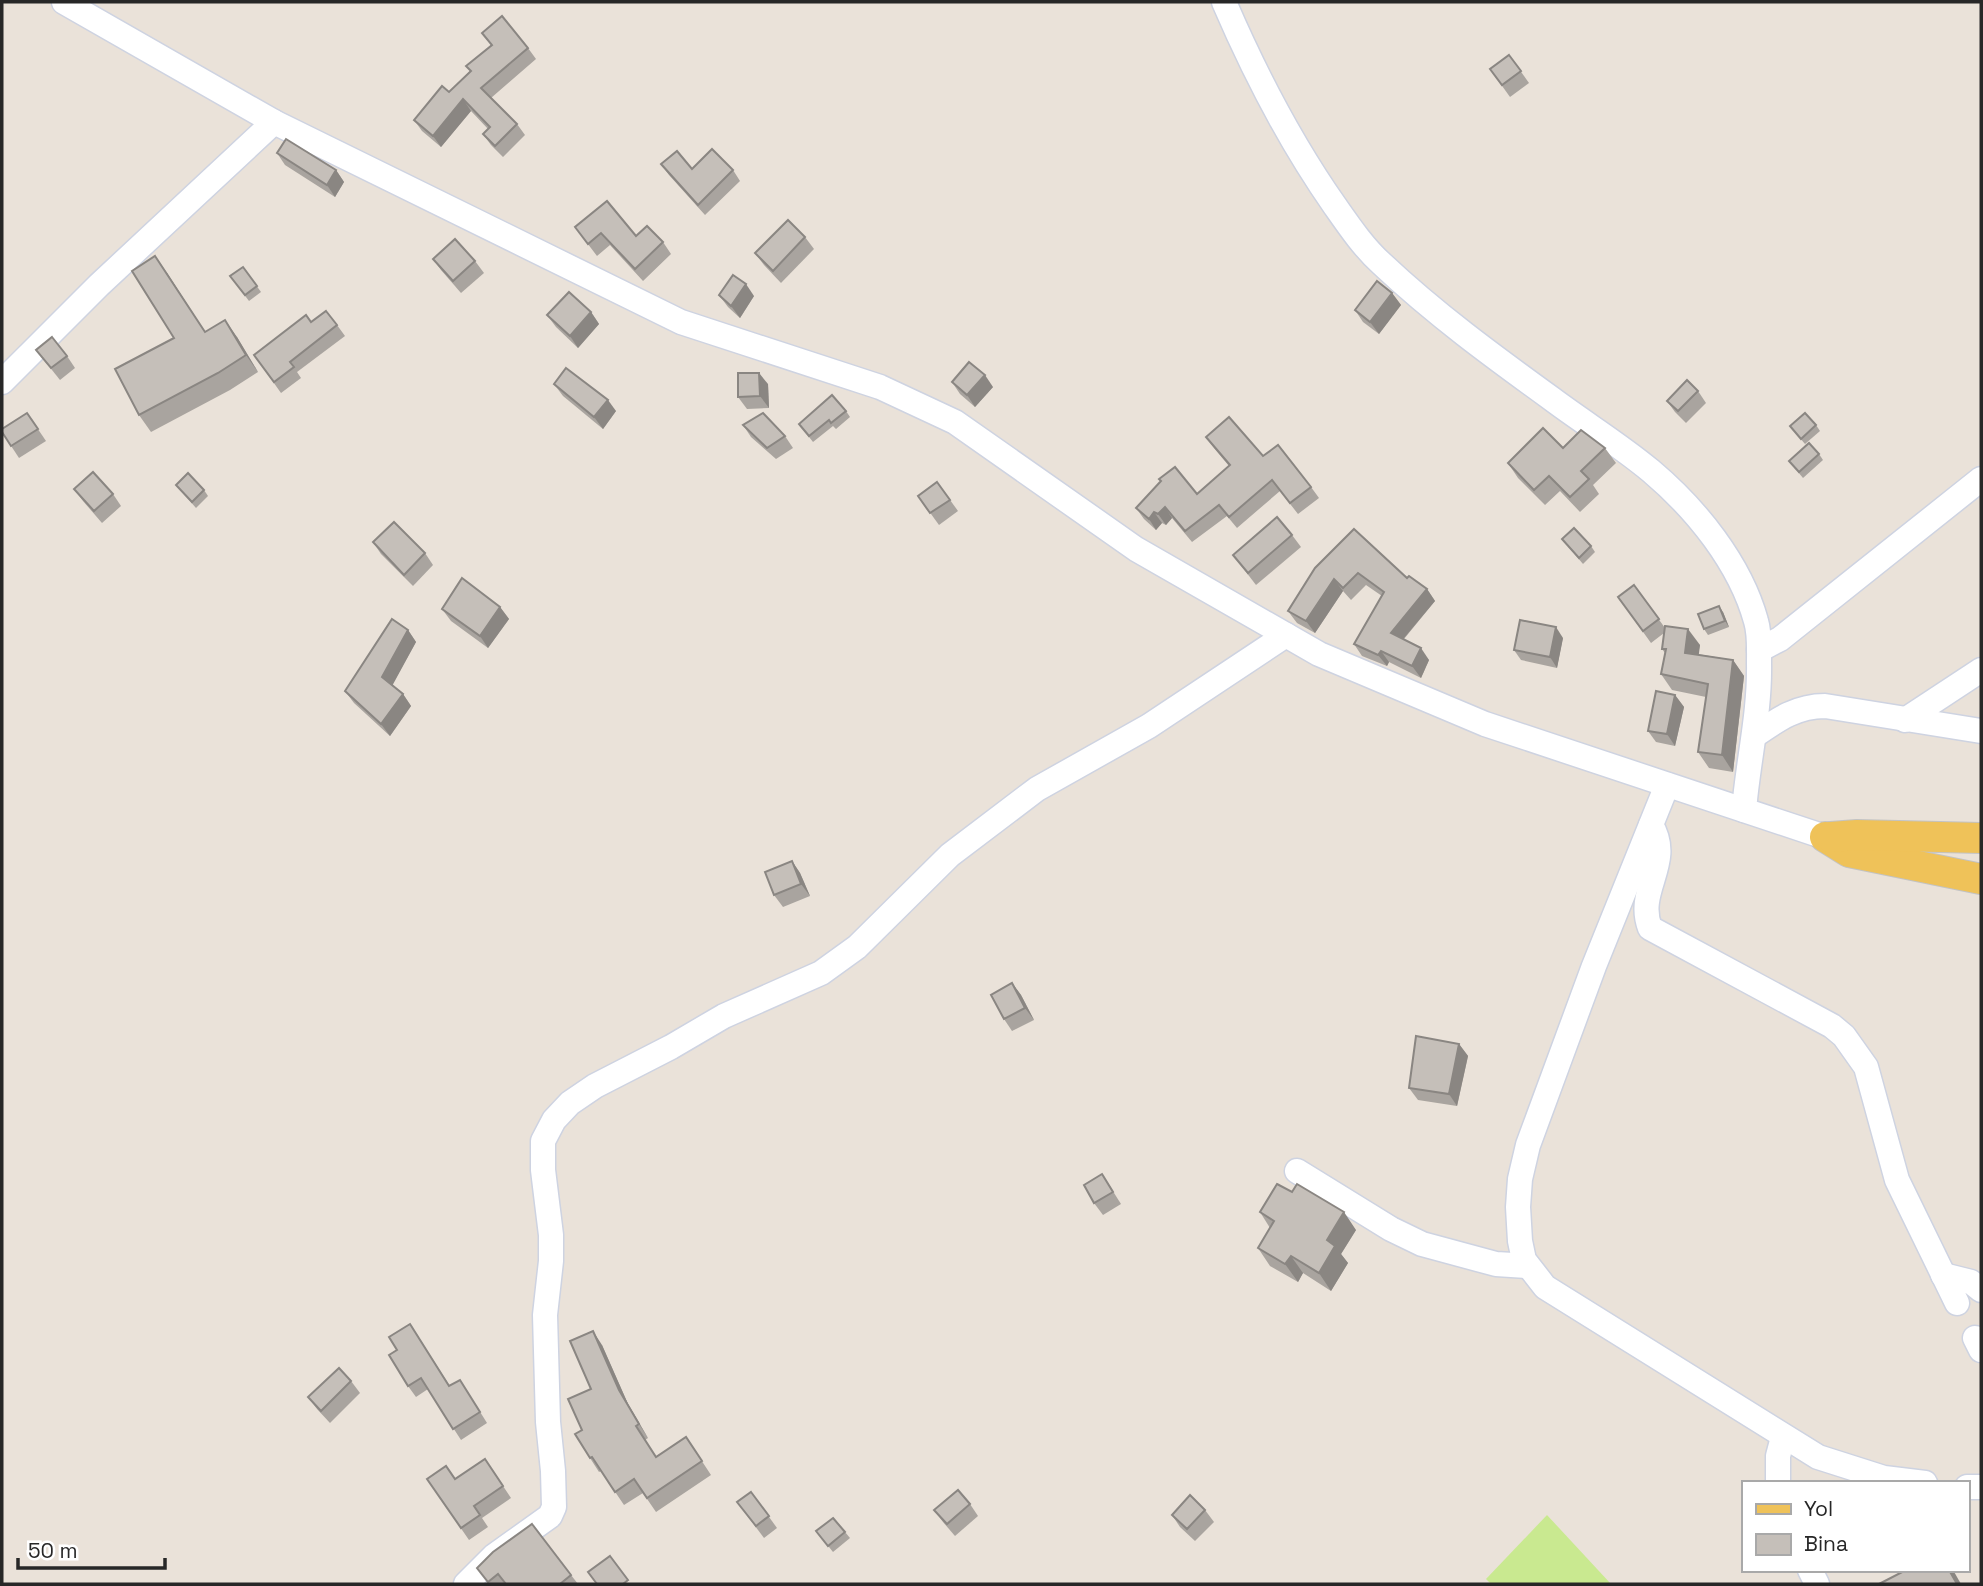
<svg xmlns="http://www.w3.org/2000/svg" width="1983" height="1586" font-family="'Space Grotesk',sans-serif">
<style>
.pitch{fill:#c9e990}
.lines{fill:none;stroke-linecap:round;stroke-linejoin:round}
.minor-casing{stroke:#ced3e1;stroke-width:27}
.major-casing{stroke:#c3c3c3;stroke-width:32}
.minor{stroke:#fff;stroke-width:24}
.major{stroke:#efc259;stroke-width:30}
.wall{fill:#a9a49f}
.shaded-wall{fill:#8a8682}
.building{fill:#c5bfb9;stroke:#8a8682;stroke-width:2}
</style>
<rect width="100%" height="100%" fill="#eae2d9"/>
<!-- pitch -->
<path class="pitch" d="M1547,1515L1611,1584H1491L1486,1579Z"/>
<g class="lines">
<!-- minor casing -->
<g class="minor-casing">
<g id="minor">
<path d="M64,2L274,122L681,322L880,387L955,422L1136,549L1319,654L1485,724L1825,837"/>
<path d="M1224,2C1255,74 1290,142 1335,206C1349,226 1364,248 1382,264C1435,314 1494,357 1552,399C1584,423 1620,445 1651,471C1696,509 1740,563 1756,621C1760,634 1759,649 1759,663C1760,713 1748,761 1744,810"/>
<path d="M2,382L99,285L274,122"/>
<path d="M1759,650L1780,639L1981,479"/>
<path d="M1905,720L1981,670"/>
<path d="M1754,736C1777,720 1796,706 1825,706L1981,731"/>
<path d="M1667,785L1594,966L1528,1145L1520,1179L1518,1207L1520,1241L1524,1260L1545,1287L1818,1457L1884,1478L1925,1483"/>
<path d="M1651,825C1674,863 1635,890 1650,928L1832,1026L1844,1036L1866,1067L1897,1180L1957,1303"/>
<path d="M1297,1171L1391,1229L1422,1244L1496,1264L1528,1266"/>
<path d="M1943,1275L1971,1282L1981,1290"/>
<path d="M1975,1338L1981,1350"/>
<path d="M1778,1483V1456L1783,1437"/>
<path d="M1967,1487H1981"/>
<path d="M1810,1570L1817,1584"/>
<path d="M466,1584L494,1556L550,1516L554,1507L553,1471L548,1422L545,1315L551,1261V1235L543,1170V1141L554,1120L570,1103L595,1086L671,1047L724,1016L821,973L857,947L950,855L1037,789L1149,726L1286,635"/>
</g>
</g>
<!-- major casing -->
<g class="major-casing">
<g id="major">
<path d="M1825,837L1849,852L1981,879"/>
<path d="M1831,837L1857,835L1981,838"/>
</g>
</g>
<!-- minor -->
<use href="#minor" class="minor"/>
<!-- major -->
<use href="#major" class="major"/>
</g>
<!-- wall -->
<g class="wall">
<path d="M482,33L528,48L536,59L491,98L517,124L525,135L503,157L491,145L483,134L488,129L471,111L441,147L422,131L414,120L449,92L470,71L491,45Z"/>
<path d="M1509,55L1529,83L1510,97L1490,69Z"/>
<path d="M277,153L336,170L344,182L335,197L285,165Z"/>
<path d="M661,164L692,169L733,170L740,181L705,215L669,175Z"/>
<path d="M575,227L636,236L663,242L671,254L643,281L610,245L597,256Z"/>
<path d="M805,237L814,249L781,283L764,265L755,253Z"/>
<path d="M433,259L475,261L484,273L461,293L441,270Z"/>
<path d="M243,267L261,292L249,301L230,276Z"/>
<path d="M167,273L205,332L237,337L258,372L230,390L151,432L139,415L174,338Z"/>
<path d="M1392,293L1401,305L1379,334L1363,322L1355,310Z"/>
<path d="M719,295L754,296L740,318L728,307Z"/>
<path d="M591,312L599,324L578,348L556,327L547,315Z"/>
<path d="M311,322L337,325L345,336L297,372L301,378L281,393L254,355Z"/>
<path d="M36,350L67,356L75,368L60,380Z"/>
<path d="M952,382L993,387L975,407L960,394Z"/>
<path d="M554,384L616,411L603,429L563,396Z"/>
<path d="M768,384L769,408L747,409L738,397Z"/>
<path d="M1698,391L1706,403L1686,423L1675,412L1667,401Z"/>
<path d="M846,411L850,417L836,429L833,426L813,442L799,424Z"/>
<path d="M27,413L46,441L19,458L2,432Z"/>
<path d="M743,425L785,436L793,448L776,459L751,437Z"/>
<path d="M1816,425L1820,431L1805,444L1790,426Z"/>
<path d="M1206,437L1263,456L1311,487L1319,498L1298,514L1280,491L1237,528L1227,516L1192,542L1172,518L1166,525L1162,523L1156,530L1144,519L1136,508L1197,494L1229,466L1214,448Z"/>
<path d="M1563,448H1605L1616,463L1593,485L1599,494L1580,512L1560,491L1545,505L1518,478L1508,463Z"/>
<path d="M1819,454L1823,460L1803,478L1789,461Z"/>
<path d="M937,482L958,511L939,525L918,496Z"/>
<path d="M176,485L204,490L208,496L196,508Z"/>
<path d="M74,489L113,494L121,506L102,523L83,501Z"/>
<path d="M1292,535L1301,547L1256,585L1233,555Z"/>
<path d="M1562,539L1591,546L1595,552L1583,564Z"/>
<path d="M373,542L425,553L433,565L413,586L381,554Z"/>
<path d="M1315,568L1407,578L1427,589L1435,601L1404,639L1429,660L1421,678L1389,662L1387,666L1362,656L1354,644L1382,596L1366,585L1351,600L1343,591L1315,633L1297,623L1288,611Z"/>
<path d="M1634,585L1665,628L1700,645L1698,654L1733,660L1744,676L1733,772L1709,768L1698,752L1706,697L1672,690L1661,674L1665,653L1662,649L1664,633L1651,643L1618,597Z"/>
<path d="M500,607L509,619L488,648L451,621L442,609Z"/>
<path d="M1723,612L1729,627L1708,635L1704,629Z"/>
<path d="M408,630L416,642L392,685L403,694L411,706L390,736L354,703L345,691Z"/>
<path d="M1563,638L1557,668L1521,660L1514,650Z"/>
<path d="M1675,695L1684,707L1675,746L1656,742L1648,731Z"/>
<path d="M792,861L800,873L810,896L783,907L774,895Z"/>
<path d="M1012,983L1021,995L1034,1020L1012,1031L1004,1019Z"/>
<path d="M1459,1044L1468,1056L1457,1106L1418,1100L1409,1088Z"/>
<path d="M1102,1174L1121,1204L1103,1215L1094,1203Z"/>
<path d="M1260,1212L1356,1230L1341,1254L1348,1263L1331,1291L1303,1273L1298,1282L1270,1266L1258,1248L1270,1228Z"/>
<path d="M410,1324L450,1386L467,1391L487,1423L461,1440L428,1389L416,1397L408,1386L397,1350Z"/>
<path d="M602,1345L628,1404L648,1438L645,1440L656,1457L686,1437L711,1475L656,1512L643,1493L624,1505L601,1471L599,1472L590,1458L582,1430Z"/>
<path d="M351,1381L360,1393L330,1423L317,1409L308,1397Z"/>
<path d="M485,1459L511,1498L482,1518L488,1527L469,1540L427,1479H455Z"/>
<path d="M751,1492L777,1528L764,1538L737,1502Z"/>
<path d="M970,1504L978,1516L955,1536L943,1522L934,1510Z"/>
<path d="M1205,1510L1214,1522L1195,1541L1180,1527L1172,1515Z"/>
<path d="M845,1532L850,1538L833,1552L821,1537Z"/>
<path d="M477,1568L571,1575L578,1584H489Z"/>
</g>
<!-- shaded-wall -->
<g class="shaded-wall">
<path d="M463,99L471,111L441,147L433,136Z"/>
<path d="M336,170L344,182L335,197L327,185Z"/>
<path d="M155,256L167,273L216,349L205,332Z"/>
<path d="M746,284L754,296L740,318L731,306Z"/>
<path d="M1392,293L1401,305L1379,334L1370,322Z"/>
<path d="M591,312L599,324L578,348L570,336Z"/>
<path d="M225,320L237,337L258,372L246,355Z"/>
<path d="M759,373L768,384L769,408L760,396Z"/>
<path d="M985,375L993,387L975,407L967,395Z"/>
<path d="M608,400L616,411L603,429L594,417Z"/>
<path d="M1165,507L1172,518L1166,525L1158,514Z"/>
<path d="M1154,512L1162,523L1156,530L1149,519Z"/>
<path d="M1334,579L1343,591L1315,633L1306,621Z"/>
<path d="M1427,589L1435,601L1399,644L1391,633Z"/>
<path d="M1719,606L1723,612L1729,627L1725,621Z"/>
<path d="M500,607L509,619L488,648L480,636Z"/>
<path d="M1556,627L1563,638L1557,668L1550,657Z"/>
<path d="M1688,629L1700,645L1697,669L1685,653Z"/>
<path d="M408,630L416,642L391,688L382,677Z"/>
<path d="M1421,648L1429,660L1421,678L1412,666Z"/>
<path d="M1381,651L1389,662L1387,666L1378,655Z"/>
<path d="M1733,660L1744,676L1733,772L1722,755Z"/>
<path d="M403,694L411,706L390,736L381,724Z"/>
<path d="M1675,695L1684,707L1675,746L1667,734Z"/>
<path d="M792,861L800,873L810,896L801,884Z"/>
<path d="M1012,983L1021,995L1034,1020L1025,1008Z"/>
<path d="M1459,1044L1468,1056L1457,1106L1449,1094Z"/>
<path d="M1344,1212L1356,1230L1341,1254L1348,1263L1331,1291L1319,1273L1327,1240Z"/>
<path d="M1291,1256L1303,1273L1298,1282L1285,1264Z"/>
<path d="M593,1331L602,1345L628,1404L648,1438L639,1424L619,1390Z"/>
<path d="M1949,1570H1953L1961,1584H1957Z"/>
</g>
<!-- building -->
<g class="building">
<path d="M502,16L528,48L481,88L517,124L495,146L483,134L490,127L463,99L433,136L414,120L442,86L449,92L471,71L466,66L492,45L482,33Z"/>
<path d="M1509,55L1521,71L1502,85L1490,69Z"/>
<path d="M286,139L336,170L327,185L277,153Z"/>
<path d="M712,149L733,170L698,205L661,164L677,151L692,169Z"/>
<path d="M607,201L636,236L647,226L663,242L635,269L601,233L588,244L575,227Z"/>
<path d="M788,220L805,237L773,271L755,253Z"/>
<path d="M455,239L475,261L453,281L433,259Z"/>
<path d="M155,256L205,332L225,320L246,355L218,373L139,415L115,369L174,338L132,271Z"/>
<path d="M243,267L257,286L245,295L230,276Z"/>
<path d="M733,275L746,284L731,306L719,295Z"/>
<path d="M1377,281L1392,293L1370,322L1355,310Z"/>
<path d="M569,292L591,312L570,336L547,315Z"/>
<path d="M326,311L337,325L290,362L294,367L274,382L254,355L306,315L311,322Z"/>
<path d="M52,337L67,356L51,368L36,350Z"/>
<path d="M969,362L985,375L967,395L952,382Z"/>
<path d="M566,368L608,400L594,417L554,384Z"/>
<path d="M738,373H759L760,396L738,397Z"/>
<path d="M1687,380L1698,391L1678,411L1667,401Z"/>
<path d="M832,395L846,411L831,423L829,420L809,436L799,424Z"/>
<path d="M27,413L38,429L11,446L2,432V429Z"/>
<path d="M763,413L785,436L767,448L743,425Z"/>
<path d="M1805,413L1816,425L1801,439L1790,426Z"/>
<path d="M1229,417L1263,456L1278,445L1311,487L1290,503L1272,480L1229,517L1219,505L1185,531L1165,507L1158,514L1154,512L1149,519L1136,508L1161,481L1159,479L1175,467L1197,494L1230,465L1206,437Z"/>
<path d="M1543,428L1563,448L1581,430L1605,448L1581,471L1589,479L1570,497L1549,476L1534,490L1508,463Z"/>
<path d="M1809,443L1819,454L1799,472L1789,461Z"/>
<path d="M93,472L113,494L94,511L74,489Z"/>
<path d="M188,473L204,490L192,502L176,485Z"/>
<path d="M937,482L950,500L930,513L918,496Z"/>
<path d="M1277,517L1292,535L1248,573L1233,555Z"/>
<path d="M394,522L425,553L404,575L373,542Z"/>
<path d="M1574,528L1591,546L1579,558L1562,539Z"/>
<path d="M1354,529L1407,578L1409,576L1427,589L1391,633L1421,648L1412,666L1381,651L1378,655L1354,644L1384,592L1358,573L1343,588L1334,579L1306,621L1288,611L1315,568Z"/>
<path d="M462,578L500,607L480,636L442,609Z"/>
<path d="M1634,585L1659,619L1643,631L1618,597Z"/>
<path d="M1719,606L1725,621L1704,629L1698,614Z"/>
<path d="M392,619L408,630L382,677L403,694L381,724L345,691Z"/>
<path d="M1520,620L1556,627L1550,657L1514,650Z"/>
<path d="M1665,626L1688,629L1685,653L1733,660L1722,755L1698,752L1708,684L1661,674L1666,649H1662Z"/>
<path d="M1656,691L1675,695L1667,734L1648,731Z"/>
<path d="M792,861L801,884L774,895L765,872Z"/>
<path d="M1012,983L1025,1008L1004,1019L991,995Z"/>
<path d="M1416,1036L1459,1044L1449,1094L1409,1088Z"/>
<path d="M1102,1174L1113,1192L1094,1203L1084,1185Z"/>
<path d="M1277,1184L1292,1192L1297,1184L1344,1212L1327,1240L1335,1246L1319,1273L1291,1256L1285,1264L1258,1248L1274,1221L1260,1212Z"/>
<path d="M410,1324L449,1386L460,1380L480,1412L453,1429L421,1378L408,1386L389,1355L397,1350L389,1337Z"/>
<path d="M593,1331L619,1390L639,1424L636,1426L656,1457L686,1437L702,1461L647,1498L634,1479L615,1492L592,1457L590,1458L575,1434L582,1430L568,1399L591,1389L570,1341Z"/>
<path d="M339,1368L351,1381L321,1411L308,1397Z"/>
<path d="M485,1459L503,1486L474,1506L480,1515L461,1528L427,1479L446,1466L455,1479Z"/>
<path d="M958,1490L970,1504L947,1524L934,1510Z"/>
<path d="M751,1492L769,1516L756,1526L737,1502Z"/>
<path d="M1190,1495L1205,1510L1187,1529L1172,1515Z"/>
<path d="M833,1518L845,1532L828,1546L816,1531Z"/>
<path d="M532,1524L571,1575L560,1584H506L498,1574L488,1582L477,1568L493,1552Z"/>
<path d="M610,1556L628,1580L623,1584H597L588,1572Z"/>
<path d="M1906,1570H1949L1957,1584H1879Z"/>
</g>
<!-- border -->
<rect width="1983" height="1586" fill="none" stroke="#272727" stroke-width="7"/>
<!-- legend -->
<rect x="1742" y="1481" width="228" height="91" fill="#ffffff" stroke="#a9a9a9" stroke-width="2"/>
<rect x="1756" y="1504" width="35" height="10" fill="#efc259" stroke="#a9a9a9" stroke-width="2"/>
<text x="1804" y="1516" font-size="21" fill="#272727">Yol</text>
<rect x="1756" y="1534" width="35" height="21" fill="#c5bfb9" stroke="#a9a9a9" stroke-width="2"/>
<text x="1804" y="1551" font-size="21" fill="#272727">Bina</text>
<!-- scale -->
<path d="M18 1558v10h147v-10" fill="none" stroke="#272727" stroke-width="3.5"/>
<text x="28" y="1558" font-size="21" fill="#272727" stroke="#ffffff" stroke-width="5" paint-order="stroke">50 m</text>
</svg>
